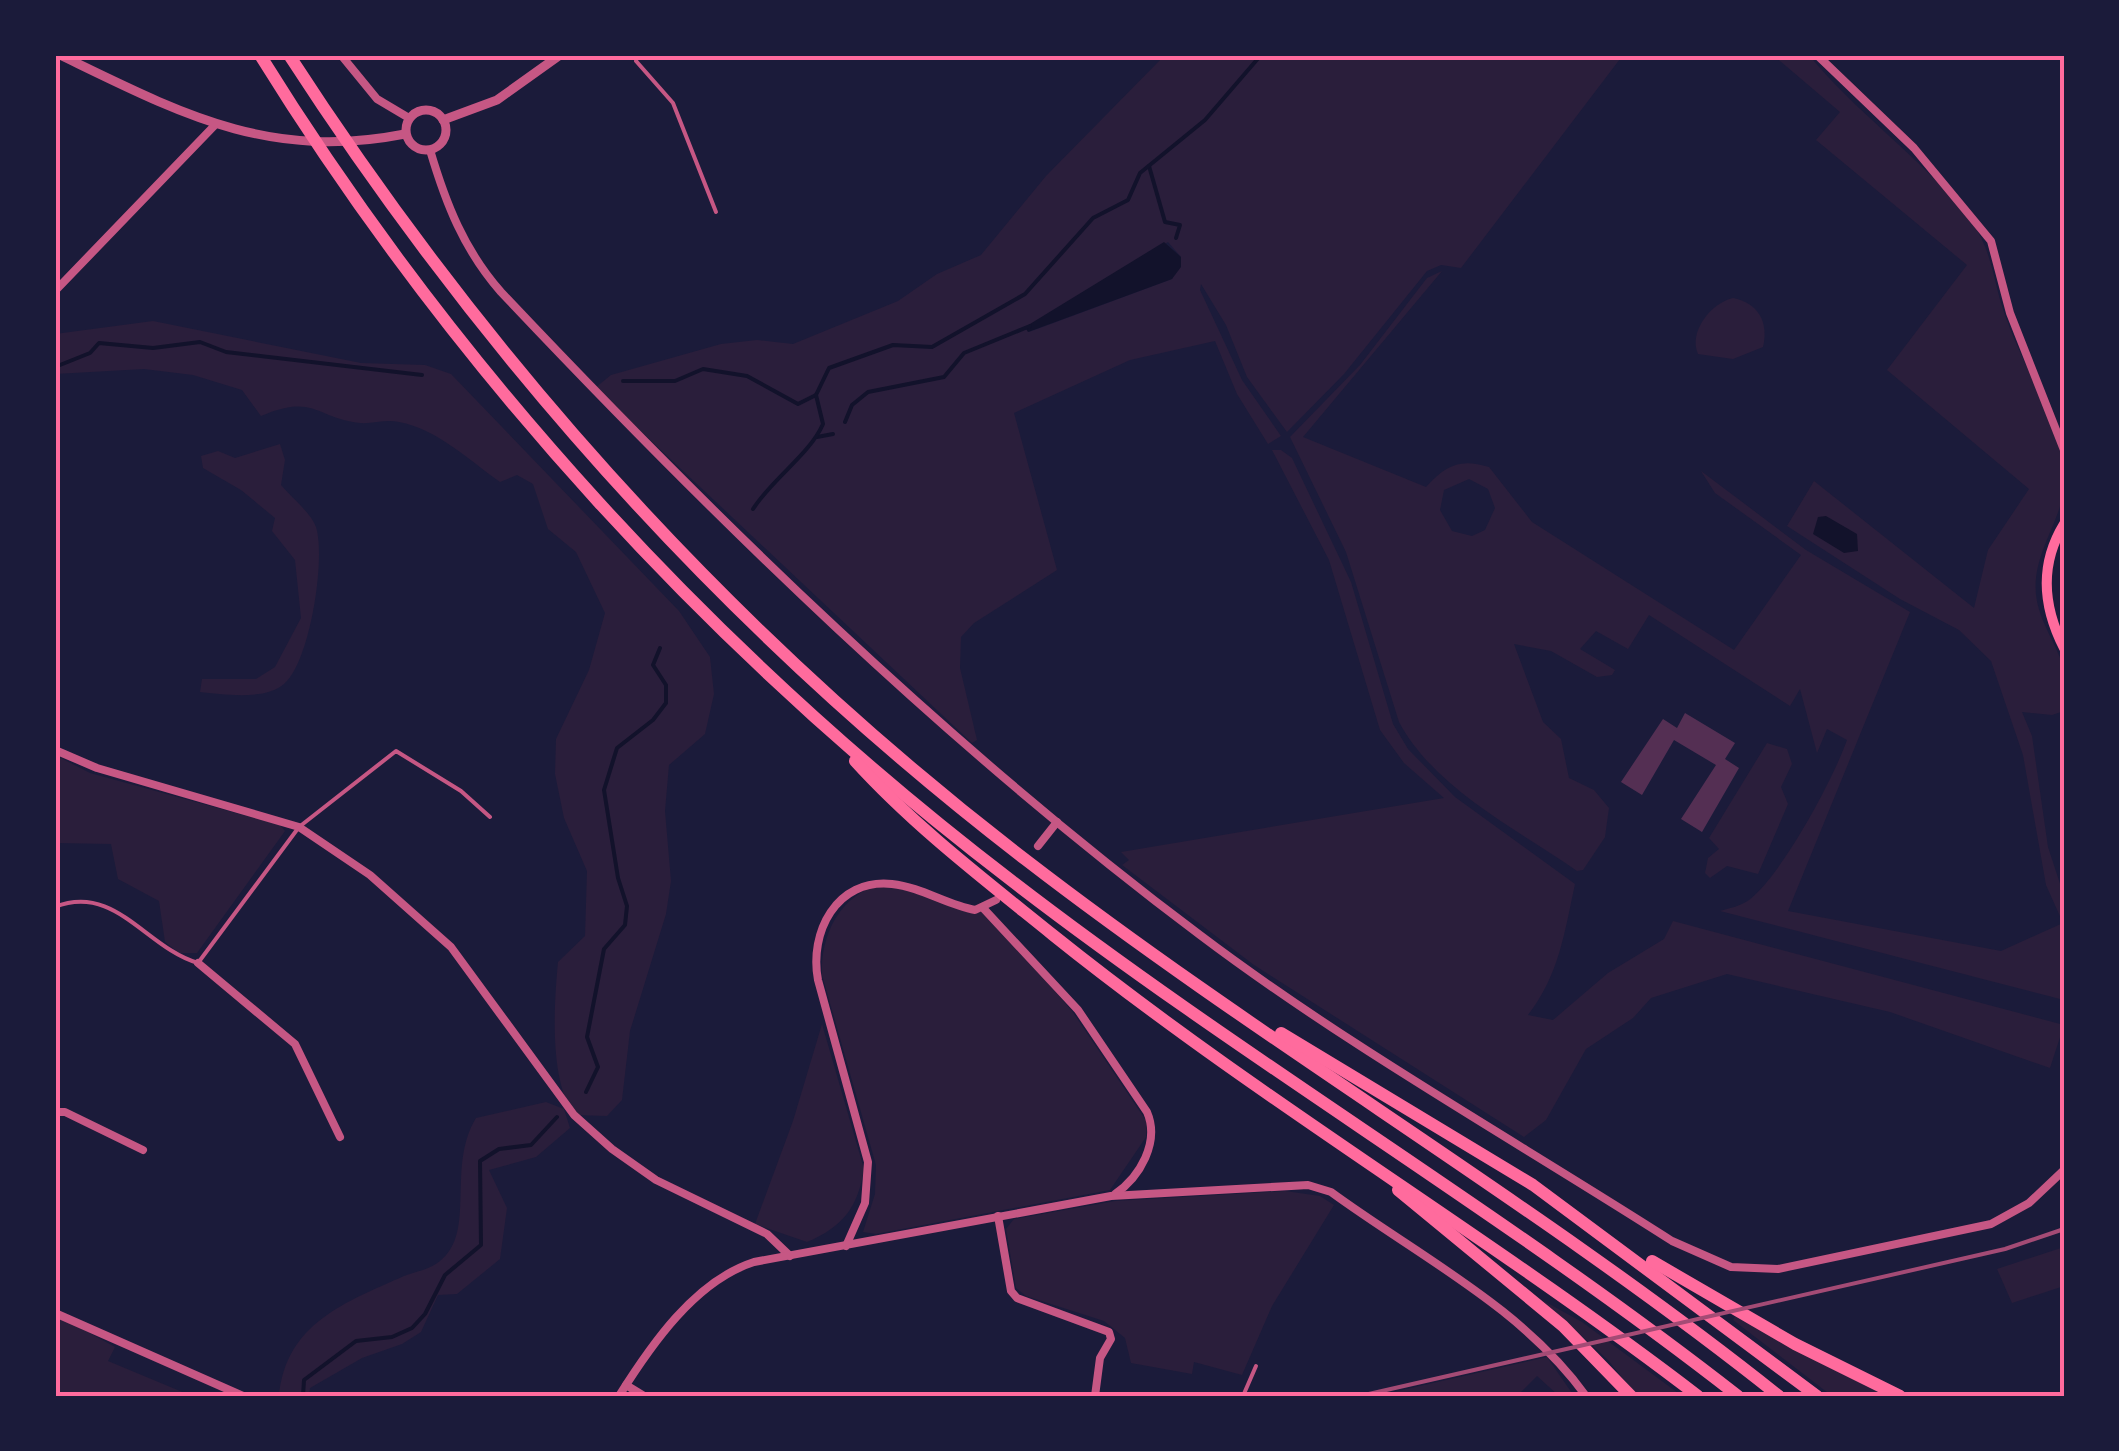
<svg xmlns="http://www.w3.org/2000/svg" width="2119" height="1451" font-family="'Public Sans',sans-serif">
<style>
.green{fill:#2a1e3b;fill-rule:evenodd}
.water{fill:#12122b}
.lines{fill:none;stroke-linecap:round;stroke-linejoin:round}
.stream{stroke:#12122b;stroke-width:4}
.building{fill:#542f53}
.service{stroke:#c65784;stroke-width:4}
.minor{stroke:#c65784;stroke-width:8}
.tertiary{stroke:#c65784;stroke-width:9}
.secondary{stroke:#ff6b9d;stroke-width:10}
.motorway{stroke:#ff6b9d;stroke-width:12}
.rail{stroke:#a44b75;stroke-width:4}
.neatline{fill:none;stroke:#ff6b9d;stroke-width:4}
</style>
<rect width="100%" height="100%" fill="#1b1b3a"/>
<!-- green -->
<g class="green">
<path d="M1165,55H1623L1461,268L1441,265L1427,271L1344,374L1287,432L1247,377L1226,325L1201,284L1200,290L1242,380L1281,436L1268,444L1237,394L1215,341L1130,360L1014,413L1057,570L974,623L961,637L960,668L977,740L972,743L595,388L611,375L721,344L757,340L793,344L898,301L937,274L981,255L1046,176ZM1168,242L1181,257L1172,279L1029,332L1025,328Z"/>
<path d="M1773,55H1809C1857,114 1921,157 1968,217C1993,249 1992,279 2005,315C2022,364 2053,413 2064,464C2073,510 2031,547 2036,595C2039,621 2055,641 2063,666C2067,679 2064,697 2064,711L2052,715L2022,712L2032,736L2048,847L2064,896V1000L1720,911C1730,908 1741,906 1749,900C1781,876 1833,780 1847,740L1827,729L1817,753L1800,689L1790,706L1649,615L1628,649L1596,631L1580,649L1615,670L1612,675L1597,677L1551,651L1514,644L1543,722L1561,739L1569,778L1594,790L1609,808L1605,837L1583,870L1577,871C1517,829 1435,789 1399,722L1346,552L1290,437L1360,365L1427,278L1442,271L1303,437L1426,487C1446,465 1460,458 1489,467L1532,522L1734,650L1801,555L1715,493L1701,471L1806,550L1910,612L1788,911L2001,951L2063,923L2046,885L2023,755L1991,661L1959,630L1900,599L1787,526L1814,481L1974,608L1988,550L2029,489L1887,370L1967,265L1816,140L1840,112ZM1469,479L1488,489L1495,508L1485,530L1472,536L1452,531L1440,510L1444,490Z"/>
<path d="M1733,298C1758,303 1769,322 1763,347L1733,359L1698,354C1688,332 1711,303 1733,298Z"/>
<path d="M153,321L361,363L425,365L451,374L679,611L710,657L714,694L705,734L669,765L665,811L671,881L666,914L630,1031L622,1100L607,1116L574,1115C549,1079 554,1005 558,962L585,936L587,871L564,818L555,774L556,739L589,670L605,613L576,552L548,529L533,484L517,475L500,482C469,460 437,429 399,422C386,419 373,424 360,423C316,418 314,393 261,416L242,390L193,375L144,369L55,374V334Z"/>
<path d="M280,444L285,460L281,485C292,498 311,513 316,527C326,558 310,663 284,684C264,701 223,694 200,692L202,679H256L275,667L301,618L295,560L272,531L275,518L241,490L203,468L201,456L218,451L235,458Z"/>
<path d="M1272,450H1281L1292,458L1351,582L1393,724L1408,749L1455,797L1575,884C1564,935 1559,974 1528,1015L1553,1020L1608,973L1664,939L1673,921L2064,1025L2050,1068L1890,1012L1727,974L1651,998L1633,1018L1586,1049L1546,1120L1524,1137L1254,965L1122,865L1129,860L1121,852L1444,798L1404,763L1380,730L1329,560Z"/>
<path d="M1767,743L1787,749L1792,764L1781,787L1788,804L1758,874L1727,866L1710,878L1705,873L1708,858L1719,849L1709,838Z"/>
<path d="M55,755L90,773L280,825L285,831L197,953H179L165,942L159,901L118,879L111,844L55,843Z"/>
<path d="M890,883L984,909L1072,1011L1147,1122L1146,1137L1110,1190L876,1234L863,1232L875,1194L876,1165L822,975C820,930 845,888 890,883Z"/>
<path d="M822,1024L864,1169C858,1207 843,1227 807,1242L755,1224L793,1121Z"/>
<path d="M546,1102L564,1109L570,1128L536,1157L489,1170L507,1208L500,1259L457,1294L438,1295L421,1332L402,1344L362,1358L310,1388L309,1396H279C286,1323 346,1302 404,1276C415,1272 431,1269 440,1261C477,1232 446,1167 476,1118Z"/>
<path d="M1285,1191L1320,1196L1334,1205L1272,1306L1242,1375L1194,1362L1192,1374L1131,1363L1125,1338L1104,1321L1026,1296L1016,1288L1006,1229L1014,1219L1115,1201Z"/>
<path d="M2064,1247V1286L2012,1303L1997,1269Z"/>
<path d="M1542,1300L1582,1322L1682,1396H1637L1608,1360Z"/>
<path d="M55,1314L115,1347L108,1361L192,1396H55Z"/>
<path d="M1735,1316L1888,1396H1832L1733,1320Z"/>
<path d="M1547,1357L1574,1396H1559L1537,1376L1517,1396H1376Z"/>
</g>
<!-- water -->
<g class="water">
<path d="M1164,242L1181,257V267L1172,279L1028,332L1025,327Z"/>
<path d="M1826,516L1857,534L1858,551L1844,553L1813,534L1818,517Z"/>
</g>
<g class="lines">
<!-- stream -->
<g class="stream">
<path d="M1149,166L1165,222L1180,225L1176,238"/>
<path d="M55,367L90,353L99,343L153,348L200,342L226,352L422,375"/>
<path d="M623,381H675L703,369L747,376L798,404L816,395L829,368L893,345L932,347L1025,294L1093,218L1128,200L1140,173L1205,120L1261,55"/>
<path d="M845,422L852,405L868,392L944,377L964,353L1030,326"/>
<path d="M817,437L833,434"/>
<path d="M753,509C772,479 810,454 823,424L816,395"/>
<path d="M586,1092L598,1067L587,1037L604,949L625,925L627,906L618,878L604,790L617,748L653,720L666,703V685L653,665L660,648"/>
<path d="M303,1396L304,1380L356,1341L392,1337L412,1328L425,1314L445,1275L481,1245L480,1161L499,1149L531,1145L557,1117"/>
</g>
</g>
<!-- building -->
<path class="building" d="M1685,713L1735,743L1725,759L1739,768L1702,832L1681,819L1716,765L1674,740L1642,795L1621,782L1663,719L1677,728Z"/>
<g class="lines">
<!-- service -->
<g class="service">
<path d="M637,55L636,61L673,103L716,212"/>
<path d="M55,907C115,883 146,948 198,963L299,827L396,751L461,791L490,817"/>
<path d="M1243,1396L1256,1366"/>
</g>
<!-- minor -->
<g class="minor">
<path d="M341,55L377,99L409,118"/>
<path d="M1817,55L1914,148L1991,241L2010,313L2064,450"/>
<path d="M430,150C446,204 464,250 501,292C718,522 947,745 1200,935C1347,1046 1516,1141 1672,1241L1731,1267L1778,1269L1991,1224L2029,1203L2064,1170"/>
<path d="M55,291L214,126"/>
<path d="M55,750L97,768L299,827L370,875L451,947L574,1115L612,1149L656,1180L767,1234L790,1256"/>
<path d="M1038,846L1057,822"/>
<path d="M984,909L1078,1010L1147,1112C1160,1142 1140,1177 1115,1194"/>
<path d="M198,963L295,1044L340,1137"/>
<path d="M55,1112H65L143,1150"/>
<path d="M998,1216L1011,1291L1017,1298L1109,1332L1111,1339L1100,1358L1095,1396"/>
<path d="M846,1246L865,1203L868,1162L818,980C809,933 836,878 892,884C921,887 947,905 975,910L996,900"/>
<path d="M55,1313L243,1396"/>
<path d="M626,1385L644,1396"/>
<path d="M619,1396C651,1345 695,1281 754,1262L1111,1196L1308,1185L1331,1192C1417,1255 1523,1308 1586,1396"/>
</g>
<!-- tertiary -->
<g class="tertiary">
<path d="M60,55C180,113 268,161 405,134"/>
<circle cx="426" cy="130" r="20"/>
<path d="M443,120L497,100L560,55"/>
</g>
<!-- secondary -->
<path class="secondary" d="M2064,524C2039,565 2043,607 2064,648"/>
<!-- motorway -->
<g class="motorway">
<path d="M260,55C457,373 715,654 1012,881C1247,1062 1504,1213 1738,1396"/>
<path d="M289,55C489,364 734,636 1026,860C1270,1048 1538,1204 1779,1396"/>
<path d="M855,761C914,826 985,880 1053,935C1260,1101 1488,1235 1698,1396"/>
<path d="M1281,1033L1533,1185L1817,1396"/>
<path d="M1398,1190L1563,1326L1631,1396"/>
<path d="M1652,1261L1795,1344L1900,1396"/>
</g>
<!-- rail -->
<path class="rail" d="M1360,1396L2005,1249L2064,1229"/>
</g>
<!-- border -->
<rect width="2119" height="1451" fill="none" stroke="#1b1b3a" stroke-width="115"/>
<rect x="58" y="58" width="2004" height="1336" class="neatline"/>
</svg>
